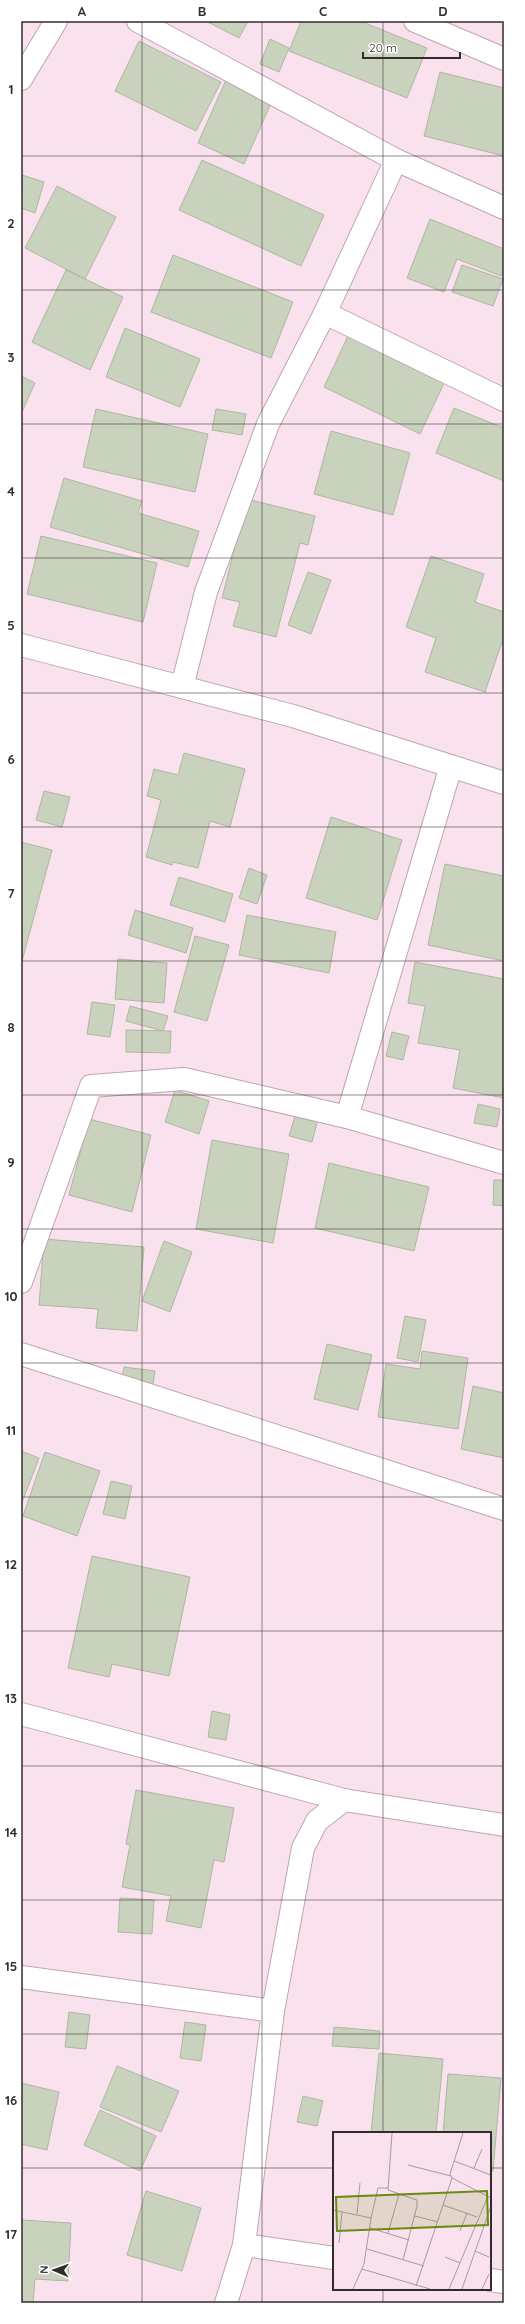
<svg xmlns="http://www.w3.org/2000/svg" width="525" height="2324" font-family="Quicksand,sans-serif">
<style>
.building{fill:#c9d2bc;stroke:#aeb7a2}
.lines{fill:none;stroke-linecap:round;stroke-linejoin:round}
.minor-casing{stroke:#bda6b2;stroke-width:24}
.minor{stroke:#fff;stroke-width:22}
.grid{fill:none;stroke:#342b2f;stroke-width:1;stroke-opacity:0.55}
.inset-road{fill:none;stroke:#ab98a2;stroke-width:1}
.view{fill:#688b10;fill-opacity:0.15;stroke:#688b10;stroke-width:2}
.inset-edge{fill:none;stroke:#342b2f;stroke-width:2}
.neatline{fill:none;stroke:#342b2f;stroke-width:1.5}
.grid-label{font-size:13px;text-anchor:middle;font-weight:bold;fill:#342b2f}
</style>
<rect width="100%" height="100%" fill="#fae1ee"/>
<!-- building -->
<g class="building">
<path d="M206,21H248L239,38Z"/>
<path d="M301,21H360L427,48L407,98L289,51Z"/>
<path d="M270,39L289,48L279,72L260,64Z"/>
<path d="M139,41L221,82L196,131L115,91Z"/>
<path d="M440,72L504,88V156L424,136Z"/>
<path d="M226,80L272,101L244,164L198,143Z"/>
<path d="M202,160L324,215L301,266L179,210Z"/>
<path d="M22,175L44,182L35,213L21,208Z"/>
<path d="M57,186L116,217L85,279L25,248Z"/>
<path d="M430,219L504,249V267L501,276L457,259L444,292L407,278Z"/>
<path d="M173,255L293,302L271,358L151,312Z"/>
<path d="M462,265L503,279L493,306L452,292Z"/>
<path d="M66,270L123,297L90,370L32,342Z"/>
<path d="M125,328L200,359L180,407L106,377Z"/>
<path d="M349,334L445,381L420,434L324,387Z"/>
<path d="M21,376L35,383L21,414Z"/>
<path d="M454,408L504,428V481L436,453Z"/>
<path d="M96,409L208,434L195,492L83,467Z"/>
<path d="M216,409L246,414L242,435L212,430Z"/>
<path d="M331,431L410,453L393,515L314,494Z"/>
<path d="M64,478L142,501L138,513L199,531L188,567L50,527Z"/>
<path d="M247,499L315,516L308,545L300,543L276,637L233,626L240,602L222,598Z"/>
<path d="M41,536L157,563L143,622L27,594Z"/>
<path d="M431,556L484,574L475,602L504,612V636L485,692L425,672L436,638L406,627Z"/>
<path d="M308,572L331,580L311,634L288,625Z"/>
<path d="M184,753L245,769L230,827L210,821L198,868L173,862L172,865L146,857L161,800L147,796L154,769L178,775Z"/>
<path d="M44,791L70,797L62,827L36,820Z"/>
<path d="M331,817L402,840L377,920L306,898Z"/>
<path d="M21,842L52,850L22,961L21,960Z"/>
<path d="M445,864L504,876V961L428,945Z"/>
<path d="M249,868L267,875L257,904L239,898Z"/>
<path d="M179,877L233,894L225,922L170,905Z"/>
<path d="M135,910L193,928L186,953L128,935Z"/>
<path d="M247,915L336,932L329,973L239,955Z"/>
<path d="M195,936L229,945L207,1021L174,1012Z"/>
<path d="M118,959L167,963L164,1003L115,999Z"/>
<path d="M415,962L504,979V1098L453,1088L460,1050L418,1043L425,1006L408,1003Z"/>
<path d="M92,1002L115,1005L110,1037L87,1034Z"/>
<path d="M130,1006L168,1016L163,1031L126,1021Z"/>
<path d="M126,1030L171,1031L170,1053L126,1052Z"/>
<path d="M392,1032L409,1036L403,1060L386,1056Z"/>
<path d="M175,1090L209,1101L199,1134L165,1122Z"/>
<path d="M478,1104L500,1109L497,1127L474,1123Z"/>
<path d="M296,1113L318,1119L312,1142L289,1136Z"/>
<path d="M89,1119L151,1135L132,1212L69,1195Z"/>
<path d="M212,1140L289,1154L273,1243L196,1229Z"/>
<path d="M329,1163L429,1187L414,1251L315,1228Z"/>
<path d="M494,1180H504V1206L493,1205Z"/>
<path d="M44,1239L144,1247L137,1331L96,1328L98,1309L39,1305Z"/>
<path d="M164,1241L192,1252L170,1312L142,1301Z"/>
<path d="M405,1316L426,1320L418,1362L397,1358Z"/>
<path d="M327,1344L372,1355L358,1410L314,1399Z"/>
<path d="M422,1351L468,1358L458,1429L378,1417L386,1364L420,1369Z"/>
<path d="M124,1367L155,1371L152,1391L121,1385Z"/>
<path d="M473,1386L504,1393V1458L461,1449Z"/>
<path d="M21,1451L39,1458L21,1505Z"/>
<path d="M45,1452L100,1471L77,1536L23,1516Z"/>
<path d="M111,1481L132,1486L125,1519L103,1514Z"/>
<path d="M92,1556L190,1577L169,1676L112,1664L109,1677L68,1668Z"/>
<path d="M212,1711L230,1715L226,1740L208,1737Z"/>
<path d="M136,1790L234,1808L224,1862L214,1860L201,1928L166,1921L171,1896L122,1887L130,1845L126,1844Z"/>
<path d="M120,1898L154,1900L152,1934L118,1932Z"/>
<path d="M69,2012L90,2015L86,2049L65,2047Z"/>
<path d="M185,2022L206,2025L201,2061L180,2058Z"/>
<path d="M334,2027L380,2031L379,2049L332,2046Z"/>
<path d="M379,2053L443,2059L436,2133H371Z"/>
<path d="M117,2066L179,2091L161,2132L100,2107Z"/>
<path d="M448,2074L501,2078L493,2171H490V2133H443Z"/>
<path d="M21,2083L59,2092L47,2150L21,2144Z"/>
<path d="M303,2096L323,2101L317,2126L297,2122Z"/>
<path d="M100,2110L156,2136L140,2171L84,2145Z"/>
<path d="M146,2191L201,2208L182,2271L127,2255Z"/>
<path d="M21,2220L71,2223L68,2281L35,2279L33,2303H21Z"/>
</g>
<g class="lines">
<!-- minor casing -->
<g class="minor-casing">
<g id="minor">
<path d="M138,21L396,160L504,208"/>
<path d="M415,21L504,59"/>
<path d="M21,79L56,21"/>
<path d="M325,313L504,400"/>
<path d="M21,645L293,716L504,783"/>
<path d="M182,687L206,592L268,424L325,313L396,160"/>
<path d="M347,1117L451,766"/>
<path d="M21,1282L91,1086L184,1079L347,1117L504,1163"/>
<path d="M21,1354L504,1509"/>
<path d="M21,1714L344,1800"/>
<path d="M21,1977L273,2011"/>
<path d="M244,2245L334,2258"/>
<path d="M490,2280L504,2282"/>
<path d="M226,2303L244,2245L273,2011L303,1848L317,1821L344,1800L504,1825"/>
</g>
</g>
<!-- minor -->
<use href="#minor" class="minor"/>
</g>
<!-- grid -->
<path class="grid" d="M142,21V2303M262,21V2303M383,21V2133M21,156H504M21,290H504M21,424H504M21,558H504M21,693H504M21,827H504M21,961H504M21,1095H504M21,1229H504M21,1363H504M21,1497H504M21,1631H504M21,1766H504M21,1900H504M21,2034H504M21,2168H334M490,2168H504M383,2289V2303"/>
<!-- overview -->
<g transform="translate(333 2132)">
<rect width="158" height="158" fill="#fae1ee"/>
<path class="inset-road" d="M59,1L55,58L84,68V74L70,128M121,29L158,43M75,33L118,44M141,36L149,17M119,46L158,66M110,73L144,85M0,78L38,86L31,132L20,157M24,82L27,51M82,84L105,90M38,86L45,56H55M37,96L76,108M127,99L134,81M55,101L66,62M6,111L9,80M34,117L91,134M142,119L156,125M112,125L127,131M29,137L97,157M83,154L119,46L117,42L130,1M116,157L155,64M129,157L158,74M149,157L156,142"/>
<path class="view" d="M154,59L155,93L4,99L3,65Z"/>
<rect width="158" height="158" class="inset-edge"/>
</g>
<!-- border -->
<rect width="525" height="2324" fill="none" stroke="#ffffff" stroke-width="44"/>
<!-- north arrow -->
<g transform="translate(54 2270) rotate(272)" stroke="#ffffff" stroke-width="3" paint-order="stroke">
<path d="M0-3L7 15L0 10L-7 15Z" fill="#342b2f"/>
<text y="-6" font-size="11" font-weight="bold" text-anchor="middle" fill="#342b2f">N</text>
</g>
<!-- scale -->
<path d="M363 52v6h97v-6" fill="none" stroke="#342b2f" stroke-width="2"/>
<text x="369" y="52" font-size="12" fill="#342b2f" stroke="#ffffff" stroke-width="3" paint-order="stroke">20 m</text>
<rect x="22" y="22" width="481" height="2280" class="neatline"/>
<g class="grid-label">
<text x="82" y="16">A</text>
<text x="202" y="16">B</text>
<text x="323" y="16">C</text>
<text x="443" y="16">D</text>
<text x="11" y="94">1</text>
<text x="11" y="228">2</text>
<text x="11" y="362">3</text>
<text x="11" y="496">4</text>
<text x="11" y="630">5</text>
<text x="11" y="764">6</text>
<text x="11" y="898">7</text>
<text x="11" y="1032">8</text>
<text x="11" y="1167">9</text>
<text x="11" y="1301">10</text>
<text x="11" y="1435">11</text>
<text x="11" y="1569">12</text>
<text x="11" y="1703">13</text>
<text x="11" y="1837">14</text>
<text x="11" y="1971">15</text>
<text x="11" y="2105">16</text>
<text x="11" y="2239">17</text>
</g>
</svg>
